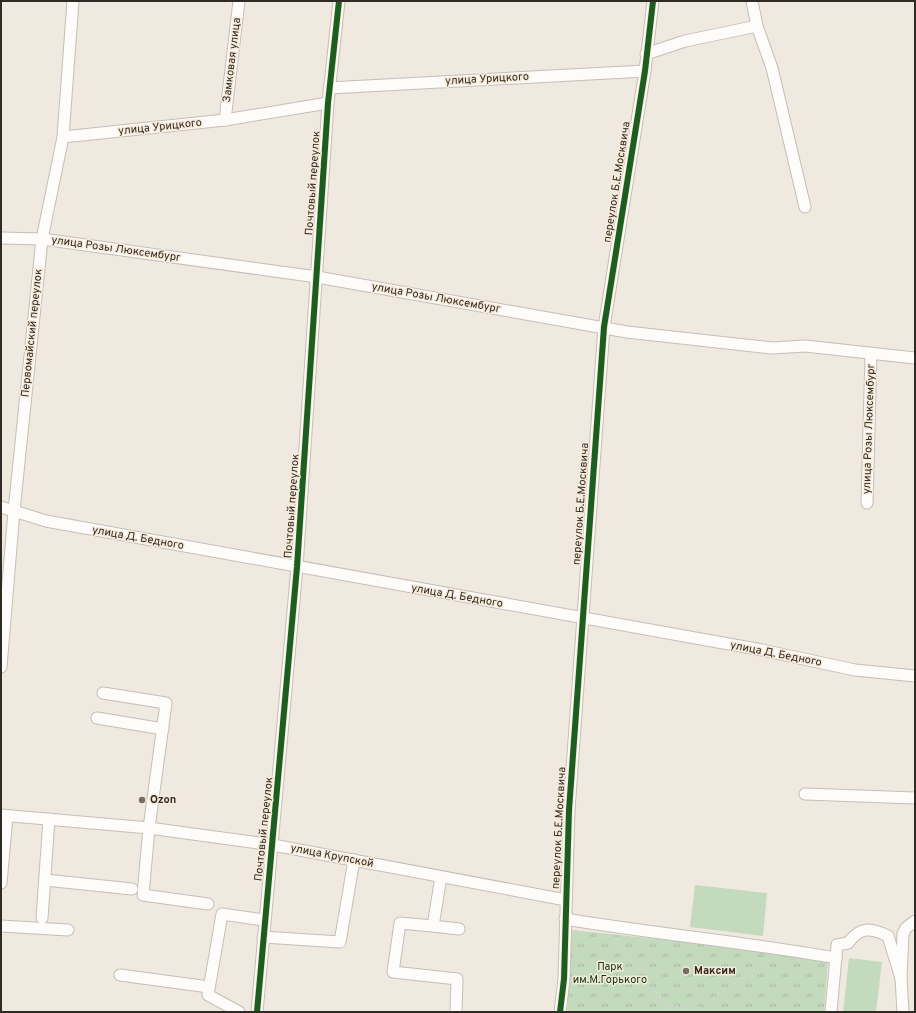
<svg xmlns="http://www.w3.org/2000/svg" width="916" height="1013" font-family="Overpass,sans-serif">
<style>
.park{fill:url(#park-tufts)}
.pitch{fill:#c3dabd}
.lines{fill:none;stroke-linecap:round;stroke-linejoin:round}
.minor-casing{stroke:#c4beb7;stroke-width:13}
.path{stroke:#d5d3d1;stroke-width:1.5;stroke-dasharray:4 2;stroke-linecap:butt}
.minor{stroke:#fdfcfa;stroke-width:11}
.cycleway-casing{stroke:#f7ead9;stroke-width:8}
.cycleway{stroke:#1b5e20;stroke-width:6}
.poi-dot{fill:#736d65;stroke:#f7ead9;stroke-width:1.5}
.labels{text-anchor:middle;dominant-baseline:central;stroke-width:3;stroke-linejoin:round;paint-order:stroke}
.street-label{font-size:11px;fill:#2f2a23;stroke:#f7ead9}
.poi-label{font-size:11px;font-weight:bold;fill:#2f2a23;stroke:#f7ead9;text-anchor:start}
.park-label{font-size:11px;fill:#083810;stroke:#f7ead9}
</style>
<defs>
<pattern id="park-tufts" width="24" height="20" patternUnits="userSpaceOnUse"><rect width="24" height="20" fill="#c3dabd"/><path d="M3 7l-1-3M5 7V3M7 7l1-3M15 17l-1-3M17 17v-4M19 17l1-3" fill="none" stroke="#a8bba2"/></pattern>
</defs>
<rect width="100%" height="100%" fill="#f0e9e0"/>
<!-- park -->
<path class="park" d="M572,930L772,951L828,960L824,1012H567Z"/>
<!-- pitch -->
<g class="pitch">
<path d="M695,885L767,893L763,936L690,927Z"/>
<path d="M849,958L882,962L876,1012H843Z"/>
</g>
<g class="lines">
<!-- minor casing -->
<g class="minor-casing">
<g id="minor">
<path d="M752,1L757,26L772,68L805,207"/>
<path d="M646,54L685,41L757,26"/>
<path d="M329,88L645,71"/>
<path d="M225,120L239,1"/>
<path d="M63,137L225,120L328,103"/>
<path d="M1,238L42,239L317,277L627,332L772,348L805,346L915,358"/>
<path d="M867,503L871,354"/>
<path d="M1,507L46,521L762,650L855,670L915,676"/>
<path d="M1,667L14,511L42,239L63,137L73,1"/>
<path d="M103,693L166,703L149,828L143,895L208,904"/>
<path d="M97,718L163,729"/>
<path d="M805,794L915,798"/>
<path d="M1,815L149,828L273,845L566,900"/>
<path d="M441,877L433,926L400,923L393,972L457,979L456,1012"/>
<path d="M45,880L132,889"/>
<path d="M1,883L7,816"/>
<path d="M42,918L49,819"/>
<path d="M565,919C655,934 746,942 836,958"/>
<path d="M1,926L68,930"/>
<path d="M433,926L459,929"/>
<path d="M263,937L340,942L354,860"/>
<path d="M120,975L209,987"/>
<path d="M239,1012L208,995L222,914L264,920"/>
<path d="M257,1012L297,567L328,103L339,1"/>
<path d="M560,1012L564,979L569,810L604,327L645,71L653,1"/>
<path d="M831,1012L837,945L848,943C860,927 870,927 888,936L901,978"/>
<path d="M903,1012L901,978L903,934L906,928L915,921"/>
</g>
</g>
<!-- path -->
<g class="path">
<path d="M615,938L668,1008"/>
<path d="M664,1012C671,1004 681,1004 688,1012"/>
<path d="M692,1012L772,958"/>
</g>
<!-- minor -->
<use href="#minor" class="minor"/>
<!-- cycleway casing -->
<g class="cycleway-casing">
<g id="cycleway">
<path d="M257,1012L297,567L328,103L339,1"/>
<path d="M560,1012L564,979L569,810L604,327L645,71L653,1"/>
</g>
</g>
<!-- cycleway -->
<use href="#cycleway" class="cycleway"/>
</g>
<!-- markers -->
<g class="poi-dot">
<circle cx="142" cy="800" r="4"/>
<circle cx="686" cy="971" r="4"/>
</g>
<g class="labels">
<!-- street labels -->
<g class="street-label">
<text transform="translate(232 60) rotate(-83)">Замковая улица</text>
<text transform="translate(487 79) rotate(-3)">улица Урицкого</text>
<text transform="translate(160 127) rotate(-6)">улица Урицкого</text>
<text transform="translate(617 182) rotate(-81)">переулок Б.Е.Москвича</text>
<text transform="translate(313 183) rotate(-86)">Почтовый переулок</text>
<text transform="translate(116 249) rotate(8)">улица Розы Люксембург</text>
<text transform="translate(436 298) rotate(10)">улица Розы Люксембург</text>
<text transform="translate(32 333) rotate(-84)">Первомайский переулок</text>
<text transform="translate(869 429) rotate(-88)">улица Розы Люксембург</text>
<text transform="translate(581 504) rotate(-86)">переулок Б.Е.Москвича</text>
<text transform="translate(292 506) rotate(-86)">Почтовый переулок</text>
<text transform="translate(138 538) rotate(10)">улица Д. Бедного</text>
<text transform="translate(457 596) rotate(10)">улица Д. Бедного</text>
<text transform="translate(776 654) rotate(11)">улица Д. Бедного</text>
<text transform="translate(559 828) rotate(-87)">переулок Б.Е.Москвича</text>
<text transform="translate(264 829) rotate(-84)">Почтовый переулок</text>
<text transform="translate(332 856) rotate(11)">улица Крупской</text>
</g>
<!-- poi labels -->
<g class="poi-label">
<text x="150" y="800">Ozon</text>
<text x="694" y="971">Максим</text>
</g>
<!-- park labels -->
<g class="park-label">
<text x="610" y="967">Парк<tspan x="610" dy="13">им.М.Горького</tspan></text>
</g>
</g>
<!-- border -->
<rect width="916" height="1013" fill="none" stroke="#2f2a23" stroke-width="4"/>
</svg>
